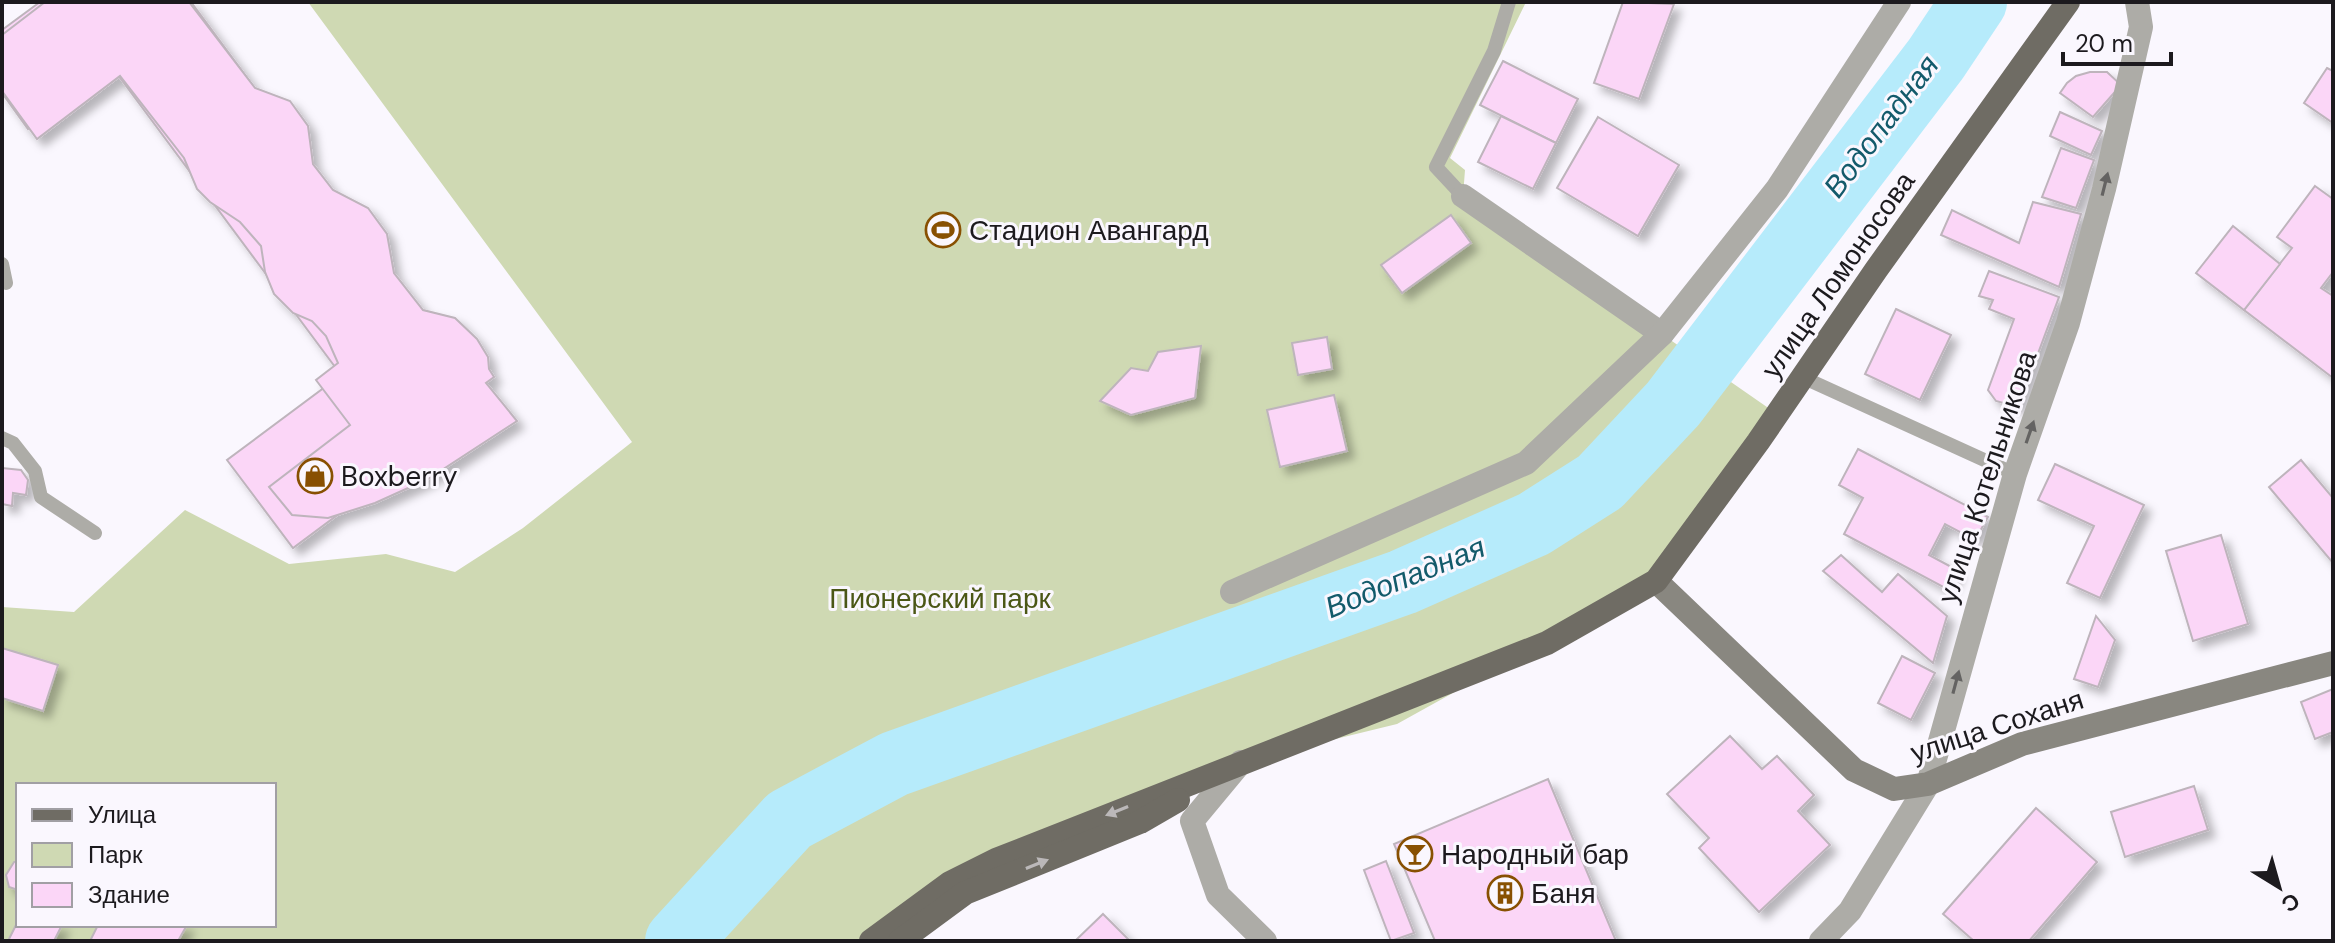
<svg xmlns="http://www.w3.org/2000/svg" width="2335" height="943" font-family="'DM Sans',sans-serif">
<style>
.green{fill:#cfd9b3;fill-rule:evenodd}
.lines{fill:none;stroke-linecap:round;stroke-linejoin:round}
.river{stroke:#b6ebfb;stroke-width:66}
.building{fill:#fbd6f7;stroke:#beb4bc;stroke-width:2;filter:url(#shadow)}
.lane{stroke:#adaca7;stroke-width:14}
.street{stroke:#adaca7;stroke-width:24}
.secondary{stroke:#898780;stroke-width:24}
.primary{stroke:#6f6c64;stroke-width:24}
.oneway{fill:#646362}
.oneway2{fill:#bbb8b9}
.labels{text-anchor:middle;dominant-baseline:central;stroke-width:6;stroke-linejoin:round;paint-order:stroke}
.poi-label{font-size:28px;fill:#1c1a1e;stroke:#faf7fe;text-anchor:start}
.street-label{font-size:28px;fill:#1c1a1e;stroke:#faf7fe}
.park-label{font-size:28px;fill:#4b5716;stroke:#faf7fe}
.water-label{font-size:30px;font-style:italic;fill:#135a6b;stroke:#faf7fe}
</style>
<defs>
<filter id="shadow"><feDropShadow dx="7" dy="7" stdDeviation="4" flood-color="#0004"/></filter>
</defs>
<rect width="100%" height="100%" fill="#faf7fe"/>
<!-- green -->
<path class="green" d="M308,2H1526L1450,158L1465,170L1463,196L1777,414L1657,580L1397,724L1241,762L965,893L900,941H2V607L74,612L185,510L289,564L386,554L455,572L523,528L632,442ZM18,785H274V925H18Z"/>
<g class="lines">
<!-- river -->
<path class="river" d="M678,941L789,820L894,764L1403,582L1534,524L1600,482L1673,404L1936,59L1974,2"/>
</g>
<!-- building -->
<g class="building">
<path d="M40,2H191L488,403L293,548L227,460L341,375L112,67L28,129L2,93V30Z"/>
<path d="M45,2H189L255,88L290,101L308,126L313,164L333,190L368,208L387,234L394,273L423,310L455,318L477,339L488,357L489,369L494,377L486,383L517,421L428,479L375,503L328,518L292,515L269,487L350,425L316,380L338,363L326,336L312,321L293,313L274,294L265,272L261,246L240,222L210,202L197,189L184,158L120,76L37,139L2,91V35Z"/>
<path d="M1623,2L1674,4L1639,99L1594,83Z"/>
<path d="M1503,61L1578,99L1556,143L1480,105Z"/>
<path d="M2327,68L2333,71V123L2304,103Z"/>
<path d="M2090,72H2107L2121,85L2093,117L2060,93L2067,83L2076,76Z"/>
<path d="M2060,112L2102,131L2091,155L2050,136Z"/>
<path d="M1501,116L1556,143L1533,189L1478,162Z"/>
<path d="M1598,117L1679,165L1638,236L1557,188Z"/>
<path d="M2061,148L2094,160L2076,208L2042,197Z"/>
<path d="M2315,186L2333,199V272L2321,288L2333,296V378L2244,310L2292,248L2277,237Z"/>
<path d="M2033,202L2081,214L2059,287L1941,235L1952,210L2019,243Z"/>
<path d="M1451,215L1471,243L1402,293L1381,265Z"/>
<path d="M2233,226L2280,264L2244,310L2196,273Z"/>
<path d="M1989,271L2059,297L2018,407L1996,401L1988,390L2014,319L1989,309L1993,300L1979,296Z"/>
<path d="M1896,309L1951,335L1920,400L1865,374Z"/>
<path d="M1327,337L1332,369L1298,375L1292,343Z"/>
<path d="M1201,346L1195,398L1131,415L1100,401L1131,368L1148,371L1158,352Z"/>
<path d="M1334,395L1347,451L1280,467L1267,410Z"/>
<path d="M1858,449L1988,517L1975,540L1945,524L1929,555L1957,570L1947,589L1844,534L1863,498L1839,485Z"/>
<path d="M2301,460L2333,498V563L2269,487Z"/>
<path d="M2055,464L2144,505L2100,598L2067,583L2094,526L2038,500Z"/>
<path d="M2,468L21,470L28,480L26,495L13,493L12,506L2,504V507Z"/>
<path d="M2221,535L2248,624L2193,641L2166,551Z"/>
<path d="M1841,555L1882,592L1898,574L1947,616L1933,663L1823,571Z"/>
<path d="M2096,616L2115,640L2098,687L2074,679Z"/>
<path d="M2,648L58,665L43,711L2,698Z"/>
<path d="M1902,656L1935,673L1911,720L1878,703Z"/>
<path d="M2333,689V732L2315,739L2301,702Z"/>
<path d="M1730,736L1762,769L1777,756L1814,795L1798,811L1830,845L1759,912L1699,848L1709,838L1667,794Z"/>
<path d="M1548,779L1616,941H1435L1394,844Z"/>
<path d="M2194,786L2208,830L2125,857L2111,812Z"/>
<path d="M2036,808L2097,862L2029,941H1974L1943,914Z"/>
<path d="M18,861V890L9,887L6,875L14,862Z"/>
<path d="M1386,861L1414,933L1391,941L1364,870Z"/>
<path d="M1103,914L1130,941H1075Z"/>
<path d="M18,921V925H62L54,941H8Z"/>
<path d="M98,925H187L178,941H90Z"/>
</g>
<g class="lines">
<!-- lane -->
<g class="lane">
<path d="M1463,196L1436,167L1494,51L1509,2"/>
<path d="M2,264L6,283"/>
<path d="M1802,377L2015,474"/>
<path d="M2,438L13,443L35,471L41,497L95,533"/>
</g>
<!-- street -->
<g class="street">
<path d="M1463,196L1662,334"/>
<path d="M1232,592L1526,463L1662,334L1777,189L1899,2"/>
<path d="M1241,762L1192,821L1218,895L1265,941"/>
<path d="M1821,941L1850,911L1928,784L2015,474L2068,323L2104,189L2141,27L2137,2"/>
</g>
<!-- secondary -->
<path class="secondary" d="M1656,581L1854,770L1894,789L1928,784L2022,744L2333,663"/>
<!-- primary -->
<g class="primary">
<path d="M871,941L950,883L996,860L1547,643L1656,581L1758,442L1876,270L2068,2"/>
<path d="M900,941L965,893L1140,822L1178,800"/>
</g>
</g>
<!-- one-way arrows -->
<defs><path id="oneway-solid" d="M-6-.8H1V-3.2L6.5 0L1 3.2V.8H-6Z" transform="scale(2)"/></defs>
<g class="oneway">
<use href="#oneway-solid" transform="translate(2105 184) rotate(-76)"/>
<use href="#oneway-solid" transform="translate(2030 432) rotate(-71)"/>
<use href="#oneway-solid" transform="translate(1956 682) rotate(-75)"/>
</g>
<g class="oneway2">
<use href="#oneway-solid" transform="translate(1117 811) rotate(158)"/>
<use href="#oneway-solid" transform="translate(1037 864) rotate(-22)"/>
</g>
<!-- icons -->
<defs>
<g id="stadium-ring" transform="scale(1.8)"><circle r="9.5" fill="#faf7fe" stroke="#885002" stroke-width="1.5"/><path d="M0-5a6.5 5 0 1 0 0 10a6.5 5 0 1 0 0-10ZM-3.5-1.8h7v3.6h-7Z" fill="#885002"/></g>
<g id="shop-ring" transform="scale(1.8)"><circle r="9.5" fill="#faf7fe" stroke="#885002" stroke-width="1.5"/><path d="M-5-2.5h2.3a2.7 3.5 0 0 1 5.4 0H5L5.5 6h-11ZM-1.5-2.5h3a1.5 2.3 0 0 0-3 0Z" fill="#885002"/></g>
<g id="bar-ring" transform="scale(1.8)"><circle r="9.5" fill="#faf7fe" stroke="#885002" stroke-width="1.5"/><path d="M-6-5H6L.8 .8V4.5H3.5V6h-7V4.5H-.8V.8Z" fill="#885002"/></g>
<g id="building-ring" transform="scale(1.8)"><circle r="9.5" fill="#faf7fe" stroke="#885002" stroke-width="1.5"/><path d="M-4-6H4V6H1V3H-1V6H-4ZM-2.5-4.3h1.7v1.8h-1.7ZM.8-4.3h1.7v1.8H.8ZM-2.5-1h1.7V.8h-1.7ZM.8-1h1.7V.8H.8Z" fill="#885002"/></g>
</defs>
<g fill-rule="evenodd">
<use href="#stadium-ring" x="943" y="230"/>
<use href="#shop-ring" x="315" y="476"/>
<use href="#bar-ring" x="1415" y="854"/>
<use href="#building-ring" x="1505" y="893"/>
</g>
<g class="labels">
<!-- poi labels -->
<g class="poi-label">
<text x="969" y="230">Стадион Авангард</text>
<text x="341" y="476">Boxberry</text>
<text x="1441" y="854">Народный бар</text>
<text x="1531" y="893">Баня</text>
</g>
<!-- street labels -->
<g class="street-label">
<text transform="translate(1838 275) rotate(-55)">улица Ломоносова</text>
<text transform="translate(1987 477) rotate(-72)">улица Котельникова</text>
<text transform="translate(1997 726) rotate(-18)">улица Соханя</text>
</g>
<!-- park labels -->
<g class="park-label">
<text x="940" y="598">Пионерский парк</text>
</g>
<!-- water labels -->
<g class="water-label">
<text transform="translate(1881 126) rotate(-53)">Водопадная</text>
<text transform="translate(1405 577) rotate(-22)">Водопадная</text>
</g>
</g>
<!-- border -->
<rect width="2335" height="943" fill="none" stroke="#1c1a1e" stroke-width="8"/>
<!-- legend -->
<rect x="16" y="783" width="260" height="144" fill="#faf7fe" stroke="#a19fa4" stroke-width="2"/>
<rect x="32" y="809" width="40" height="12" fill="#6f6c64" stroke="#a19fa4" stroke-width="2"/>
<text x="88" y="823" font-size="24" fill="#1c1a1e">Улица</text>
<rect x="32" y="843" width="40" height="24" fill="#cfd9b3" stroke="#a19fa4" stroke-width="2"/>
<text x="88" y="863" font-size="24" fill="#1c1a1e">Парк</text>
<rect x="32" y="883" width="40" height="24" fill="#fbd6f7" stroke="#a19fa4" stroke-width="2"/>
<text x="88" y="903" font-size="24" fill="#1c1a1e">Здание</text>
<!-- north arrow -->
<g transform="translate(2279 887) rotate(143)" stroke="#faf7fe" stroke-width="6" paint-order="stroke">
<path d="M0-6L14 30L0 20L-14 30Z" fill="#1c1a1e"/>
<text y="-12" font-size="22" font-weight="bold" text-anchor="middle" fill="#1c1a1e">С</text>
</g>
<!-- scale -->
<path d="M2063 52v12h108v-12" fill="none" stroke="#1c1a1e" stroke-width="4"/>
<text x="2075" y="52" font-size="24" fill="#1c1a1e" stroke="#faf7fe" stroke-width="6" paint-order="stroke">20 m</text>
</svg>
